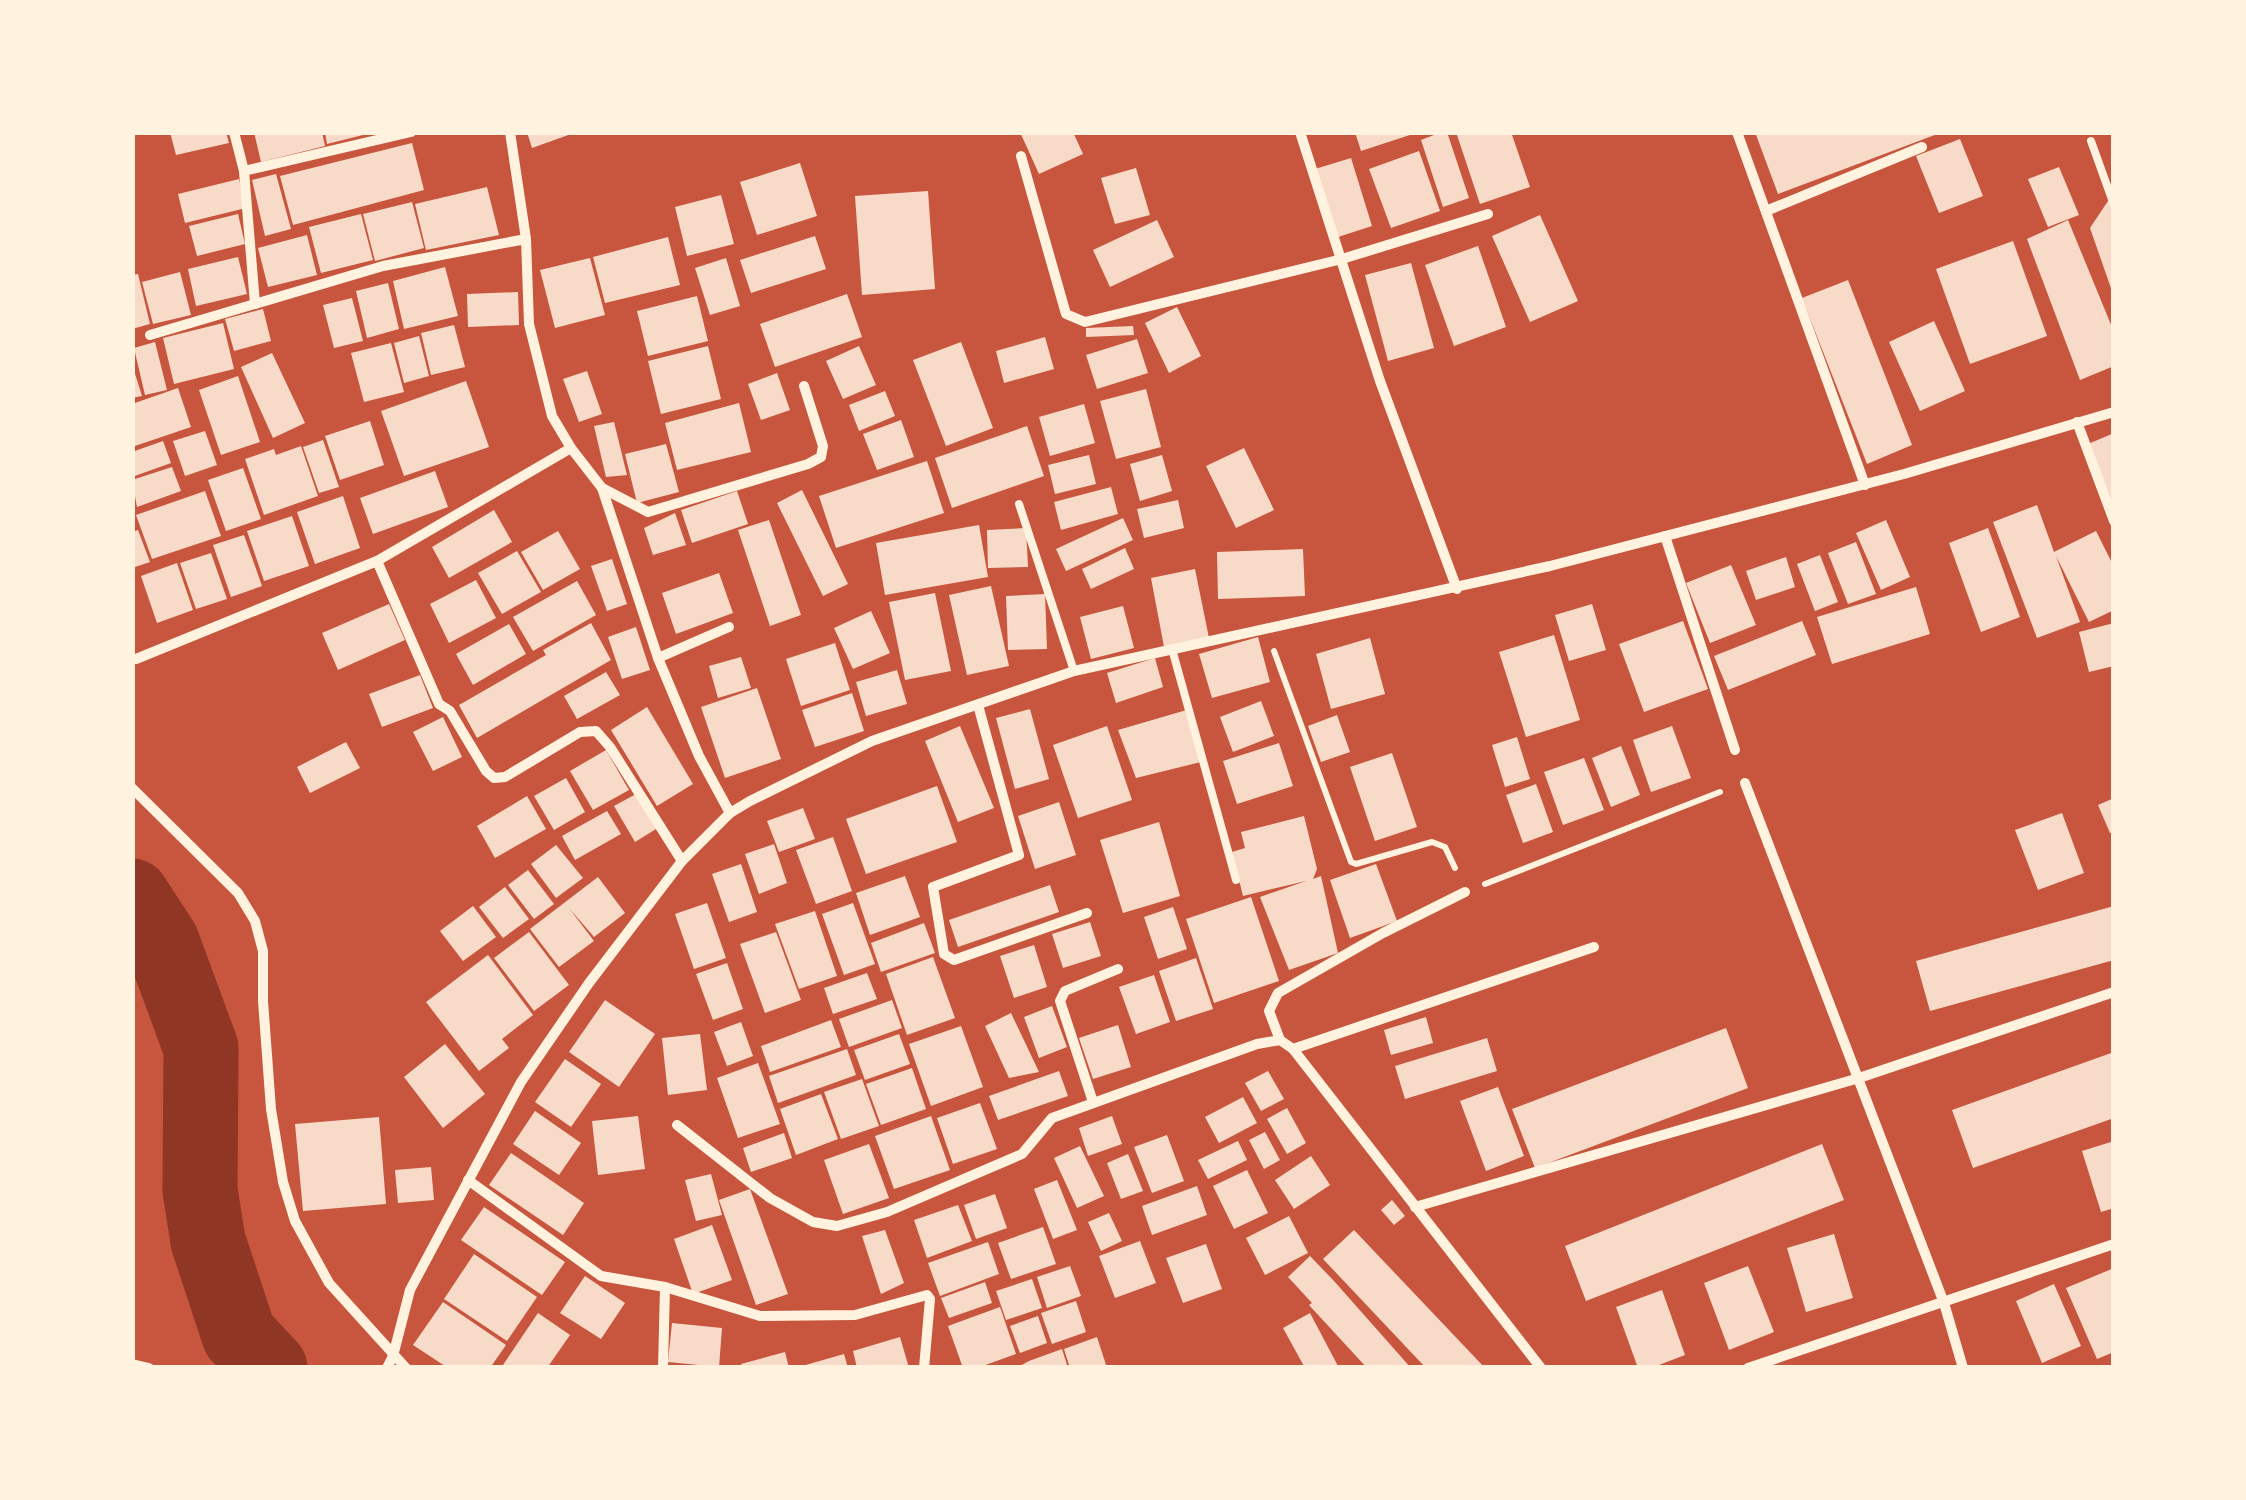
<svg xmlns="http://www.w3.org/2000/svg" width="2246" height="1500" font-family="'Asap Condensed',sans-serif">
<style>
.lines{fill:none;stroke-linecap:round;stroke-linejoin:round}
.river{stroke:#8f3625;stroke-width:75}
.building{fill:#f7dbc8}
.path{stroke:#fff3e0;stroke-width:6}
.service{stroke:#fff3e0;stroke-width:8}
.minor{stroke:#fff3e0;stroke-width:10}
</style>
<rect width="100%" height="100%" fill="#c8553d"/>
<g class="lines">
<!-- river -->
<path class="river" d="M132,896L162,942L201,1048L200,1190L208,1241L239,1335L270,1368"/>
</g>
<!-- building -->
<g class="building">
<path d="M170,132H226L229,143L176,155Z"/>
<path d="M254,132H322L325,146L261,162Z"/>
<path d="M325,132H367V134L327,144Z"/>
<path d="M527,132H574V133L532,148Z"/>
<path d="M1020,132H1073L1083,154L1039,174Z"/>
<path d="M1355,132H1416V133L1361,151Z"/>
<path d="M1442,132H1447L1469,198L1443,207L1421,140Z"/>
<path d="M1456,132H1511L1530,187L1480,204Z"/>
<path d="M1755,132H1940V133L1778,194Z"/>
<path d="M1960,139L1983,196L1939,213L1916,156Z"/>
<path d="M412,143L424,190L293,225L280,176Z"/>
<path d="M1419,151L1440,211L1391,228L1369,169Z"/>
<path d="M1351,158L1372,226L1338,237L1315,169Z"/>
<path d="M800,163L817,216L757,235L740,182Z"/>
<path d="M2059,167L2079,215L2048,227L2028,179Z"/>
<path d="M1136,168L1150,215L1115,224L1101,178Z"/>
<path d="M276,174L291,229L265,236L252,180Z"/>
<path d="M239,179L246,208L185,223L178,194Z"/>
<path d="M487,187L499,235L426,250L415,204Z"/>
<path d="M928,191L935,289L862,295L855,196Z"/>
<path d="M2114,192V294H2113L2090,228Z"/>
<path d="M721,195L734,244L687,256L675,207Z"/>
<path d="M412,202L424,248L375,261L363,214Z"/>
<path d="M238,214L245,244L197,256L189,226Z"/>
<path d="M361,214L373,260L321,273L309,227Z"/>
<path d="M1540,215L1578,301L1530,322L1492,236Z"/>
<path d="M1157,220L1174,257L1110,287L1093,250Z"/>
<path d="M2068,220L2114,332V366L2080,380L2027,239Z"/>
<path d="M307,235L317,275L268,287L258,248Z"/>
<path d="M815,236L826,269L751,293L740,260Z"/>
<path d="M668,237L680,285L605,303L593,257Z"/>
<path d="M2013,241L2047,336L1970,364L1936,269Z"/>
<path d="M1478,246L1506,327L1454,346L1425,265Z"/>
<path d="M238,257L247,294L196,306L188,269Z"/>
<path d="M590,258L605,315L555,328L540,270Z"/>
<path d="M726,258L740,306L710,315L695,268Z"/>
<path d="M1411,263L1434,348L1388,361L1365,275Z"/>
<path d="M445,267L458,316L404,329L393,281Z"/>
<path d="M180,272L191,315L153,324L142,282Z"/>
<path d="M138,274L150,324L132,329V275Z"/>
<path d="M1848,280L1912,445L1867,464L1802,298Z"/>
<path d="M388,283L399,329L367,338L356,291Z"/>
<path d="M518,292L519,325L468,327L467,294Z"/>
<path d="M847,294L862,337L775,367L760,324Z"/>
<path d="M697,296L708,341L648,356L637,311Z"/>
<path d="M352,298L363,341L334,348L323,305Z"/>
<path d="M1177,307L1201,356L1169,373L1145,323Z"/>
<path d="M263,309L271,341L234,351L225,319Z"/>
<path d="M1934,321L1965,391L1920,411L1889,342Z"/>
<path d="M223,323L234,369L174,384L163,338Z"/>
<path d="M454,325L465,367L431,375L421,333Z"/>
<path d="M1133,326L1134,335L1086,337V328Z"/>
<path d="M419,336L429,376L404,383L394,343Z"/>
<path d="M1045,337L1054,369L1004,383L996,351Z"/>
<path d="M1137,339L1148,373L1097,389L1086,355Z"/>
<path d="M155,342L167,390L145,395L134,348Z"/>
<path d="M961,342L993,428L946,446L913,360Z"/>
<path d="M391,343L404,392L364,402L351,353Z"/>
<path d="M708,346L721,399L661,414L648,361Z"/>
<path d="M859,346L876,385L843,399L826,361Z"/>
<path d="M272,353L305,423L273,438L241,367Z"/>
<path d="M132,364L142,396L132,398Z"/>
<path d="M587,371L602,414L579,422L563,379Z"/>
<path d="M777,373L790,410L761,420L748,384Z"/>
<path d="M238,376L260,442L221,455L199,390Z"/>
<path d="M466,381L489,447L404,476L381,411Z"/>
<path d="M178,388L191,427L132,447V404Z"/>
<path d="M1146,389L1161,447L1116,459L1100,401Z"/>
<path d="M885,391L895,416L859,431L849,405Z"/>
<path d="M739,403L751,452L677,470L665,423Z"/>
<path d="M1084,404L1095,443L1050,456L1039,417Z"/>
<path d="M901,420L914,457L877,470L863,434Z"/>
<path d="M370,421L384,465L340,480L325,436Z"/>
<path d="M614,422L627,475L606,477L594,426Z"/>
<path d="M1027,426L1044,476L952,508L935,458Z"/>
<path d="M205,431L217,465L185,476L173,441Z"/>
<path d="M2114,433V506L2088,444Z"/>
<path d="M323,440L339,487L319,493L303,447Z"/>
<path d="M163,441L171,463L132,477V452Z"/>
<path d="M666,444L679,492L637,503L625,454Z"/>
<path d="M301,446L318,496L264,515L245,459L274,449L276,455Z"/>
<path d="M1244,448L1274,510L1236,528L1206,466Z"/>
<path d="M1089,455L1096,484L1055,494L1048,465Z"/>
<path d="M1162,455L1172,491L1140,501L1130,464Z"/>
<path d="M927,461L944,513L836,548L819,496Z"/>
<path d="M172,467L181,491L137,507L132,480Z"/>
<path d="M243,468L261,519L226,531L208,480Z"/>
<path d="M435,471L448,507L373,534L360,498Z"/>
<path d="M1111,487L1118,514L1061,530L1054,502Z"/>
<path d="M802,490L848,584L823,596L777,503Z"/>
<path d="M205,491L221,536L152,559L136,515Z"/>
<path d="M737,491L748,524L692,543L681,510Z"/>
<path d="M343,496L360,548L315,564L297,512Z"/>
<path d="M1178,500L1184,528L1144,538L1137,509Z"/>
<path d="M2037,505L2054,552L2096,531L2114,567V610L2089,622L2056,556L2080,622L2037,638L1993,522Z"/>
<path d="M494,510L512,542L449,578L432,547Z"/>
<path d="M675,513L686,545L653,555L644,528Z"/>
<path d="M292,516L309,566L264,581L247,531Z"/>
<path d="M1123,518L1133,540L1066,571L1056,549Z"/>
<path d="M769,520L801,615L770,626L738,530Z"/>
<path d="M1886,520L1910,577L1881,590L1856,533Z"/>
<path d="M979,525L988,577L885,595L876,543Z"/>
<path d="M1026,528L1028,567L988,568L987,530Z"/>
<path d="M1988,528L2020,617L1981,632L1949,543Z"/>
<path d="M138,530L150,562L132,568V532Z"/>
<path d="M558,531L580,569L543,590L521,552Z"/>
<path d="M244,535L262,586L231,597L213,545Z"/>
<path d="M1856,542L1876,594L1848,604L1828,553Z"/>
<path d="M1125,548L1134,569L1091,589L1082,569Z"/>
<path d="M1303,549L1305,596L1218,599L1217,552Z"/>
<path d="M517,551L541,592L502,614L478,573Z"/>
<path d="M211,553L227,599L196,609L180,563Z"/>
<path d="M1820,555L1838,602L1815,611L1797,564Z"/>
<path d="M1786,557L1795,587L1756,600L1746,571Z"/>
<path d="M612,559L627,604L607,611L591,566Z"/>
<path d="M177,563L193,610L157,623L141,576Z"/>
<path d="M1731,565L1756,625L1710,643L1686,583Z"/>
<path d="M1195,569L1209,638L1164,647L1151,578Z"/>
<path d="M719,573L733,613L676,634L662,593Z"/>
<path d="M476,580L496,618L449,643L430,604Z"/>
<path d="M577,581L596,615L533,651L513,617Z"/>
<path d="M991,586L1009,666L967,675L949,595Z"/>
<path d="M1916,587L1930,634L1832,664L1817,617Z"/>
<path d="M935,593L951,671L905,680L889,602Z"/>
<path d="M1045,594L1047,649L1008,650L1006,596Z"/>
<path d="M389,604L405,640L338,670L322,633Z"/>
<path d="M1592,604L1606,650L1569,661L1555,615Z"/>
<path d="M1123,606L1134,648L1091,659L1080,617Z"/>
<path d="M871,611L890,653L853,669L834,628Z"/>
<path d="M1683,621L1708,689L1644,712L1619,644Z"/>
<path d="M1802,621L1816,655L1728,690L1714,656Z"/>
<path d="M591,623L611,660L477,738L459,705L546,655L543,650Z"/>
<path d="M2114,623V666L2089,672L2079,632Z"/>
<path d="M509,624L526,654L473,685L456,654Z"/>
<path d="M636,627L650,670L622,679L608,637Z"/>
<path d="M1554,635L1580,720L1526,737L1499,652Z"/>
<path d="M1258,637L1270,682L1212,698L1199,654Z"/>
<path d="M1370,638L1385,694L1331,709L1316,654Z"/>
<path d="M835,643L850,690L801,706L786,659Z"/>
<path d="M741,657L751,688L718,698L709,666Z"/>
<path d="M1155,658L1163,687L1116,703L1107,673Z"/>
<path d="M897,670L907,704L866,716L856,682Z"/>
<path d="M606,672L620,695L577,719L564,696Z"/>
<path d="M420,675L433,708L382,727L369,694Z"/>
<path d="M757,688L781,759L725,778L701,707Z"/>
<path d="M852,693L864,731L815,747L802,710Z"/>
<path d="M1261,701L1274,736L1233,752L1220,717Z"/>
<path d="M647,707L693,784L657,806L611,730Z"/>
<path d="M1030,709L1049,779L1015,789L996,718Z"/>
<path d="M1190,709L1205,761L1136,778L1118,730Z"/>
<path d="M1337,715L1350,752L1321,762L1308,726Z"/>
<path d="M443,717L462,757L433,771L413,732Z"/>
<path d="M960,726L994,808L958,822L925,741Z"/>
<path d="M1107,726L1132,800L1078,818L1053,745Z"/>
<path d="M1672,726L1691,778L1651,792L1633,740Z"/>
<path d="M1517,737L1530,779L1505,787L1492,745Z"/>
<path d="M346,742L360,768L310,793L297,767Z"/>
<path d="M1279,743L1293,786L1237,804L1223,761Z"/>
<path d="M1621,746L1640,795L1611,807L1592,758Z"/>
<path d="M606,750L629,790L593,810L570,771Z"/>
<path d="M1392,753L1417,827L1375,841L1350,767Z"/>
<path d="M1584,758L1604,810L1563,825L1544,772Z"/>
<path d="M566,778L585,812L554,830L534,796Z"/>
<path d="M1536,784L1553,832L1523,843L1506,795Z"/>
<path d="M937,786L957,842L866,874L846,819Z"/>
<path d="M636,794L656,829L635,842L614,806Z"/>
<path d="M527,796L546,829L495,858L477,826Z"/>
<path d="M2114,798V832L2110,833L2098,805Z"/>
<path d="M1059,802L1076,855L1035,869L1018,816Z"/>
<path d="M803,808L815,839L779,852L767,821Z"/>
<path d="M607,811L621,834L575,860L562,836Z"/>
<path d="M2062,813L2084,873L2038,890L2015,830Z"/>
<path d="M1304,816L1317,869L1313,879L1321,876L1338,953L1289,970L1260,897L1306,881L1243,896L1232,852L1245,848L1241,832Z"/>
<path d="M1159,822L1180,896L1123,913L1100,840Z"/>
<path d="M833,837L852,891L816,904L796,850Z"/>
<path d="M774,844L787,883L759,894L745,854Z"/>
<path d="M556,845L583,878L556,898L531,864Z"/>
<path d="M741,864L757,912L729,922L712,874Z"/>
<path d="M1376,864L1397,921L1350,938L1330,880Z"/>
<path d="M528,870L554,904L534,919L508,885Z"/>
<path d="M905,876L920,917L870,935L856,893Z"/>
<path d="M598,877L625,913L594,937L569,908L594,941L559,967L530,929Z"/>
<path d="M1050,885L1059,912L958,947L949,920Z"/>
<path d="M505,887L529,919L503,938L479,907Z"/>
<path d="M1251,897L1279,981L1214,1003L1186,919Z"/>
<path d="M707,903L726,958L694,969L675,914Z"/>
<path d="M853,903L875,964L844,975L822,914Z"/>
<path d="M473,906L496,937L463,961L440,931Z"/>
<path d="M2114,906V960L1930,1011L1916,961Z"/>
<path d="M1173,907L1187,949L1158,959L1144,917Z"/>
<path d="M815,911L837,976L799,989L775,924Z"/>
<path d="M1090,922L1101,956L1063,968L1052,934Z"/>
<path d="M924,923L935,953L881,972L871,943Z"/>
<path d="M529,932L569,985L534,1011L494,958Z"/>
<path d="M776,932L801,1000L765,1013L740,944Z"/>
<path d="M1034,945L1047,987L1014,998L1000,956Z"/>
<path d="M488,955L533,1015L502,1039L509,1048L479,1071L426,1002Z"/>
<path d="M933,957L955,1018L907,1035L886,974Z"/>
<path d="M1196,958L1213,1009L1176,1021L1159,971Z"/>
<path d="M727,963L743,1009L713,1020L696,974Z"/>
<path d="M867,973L877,999L833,1014L824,988Z"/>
<path d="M1154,975L1170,1022L1136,1034L1119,987Z"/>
<path d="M605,1000L655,1034L619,1087L569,1052Z"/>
<path d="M892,1000L902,1028L849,1047L839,1019Z"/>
<path d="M1052,1006L1067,1047L1039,1058L1024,1017Z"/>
<path d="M1011,1013L1039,1072L1009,1078L985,1026Z"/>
<path d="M1426,1017L1433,1043L1391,1055L1384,1030Z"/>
<path d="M831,1020L841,1047L770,1072L761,1046Z"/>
<path d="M741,1022L753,1056L727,1066L714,1032Z"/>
<path d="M1118,1025L1131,1067L1093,1079L1079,1038Z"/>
<path d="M961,1026L983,1087L931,1106L909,1044Z"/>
<path d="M1726,1028L1748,1088L1535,1168L1512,1109Z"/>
<path d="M700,1034L707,1090L668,1095L662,1038Z"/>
<path d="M899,1034L910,1064L865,1080L854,1050Z"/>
<path d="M1487,1038L1497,1071L1405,1099L1395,1066Z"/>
<path d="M445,1044L485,1094L443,1128L404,1077Z"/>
<path d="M847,1049L856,1075L778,1103L769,1076Z"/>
<path d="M2114,1052V1118L1973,1168L1952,1110Z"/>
<path d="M565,1059L601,1084L571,1127L535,1102Z"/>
<path d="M758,1063L780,1124L738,1138L717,1078Z"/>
<path d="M912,1068L926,1109L881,1125L866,1084Z"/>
<path d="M1059,1071L1068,1096L998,1120L989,1096Z"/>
<path d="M1268,1071L1284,1099L1261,1111L1245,1083Z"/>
<path d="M862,1079L879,1126L841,1139L824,1092Z"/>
<path d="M1498,1087L1524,1156L1486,1171L1460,1101Z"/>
<path d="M821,1094L838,1139L796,1155L780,1109Z"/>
<path d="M1243,1097L1257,1123L1219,1143L1205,1117Z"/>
<path d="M980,1103L997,1149L953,1164L937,1118Z"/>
<path d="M1287,1108L1306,1143L1287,1154L1267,1119Z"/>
<path d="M535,1111L581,1143L559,1175L513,1144Z"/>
<path d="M638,1116L645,1169L598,1175L592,1121Z"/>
<path d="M931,1116L950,1170L894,1189L875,1136Z"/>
<path d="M1112,1116L1122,1144L1088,1156L1079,1128Z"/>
<path d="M379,1117L386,1204L303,1211L295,1124Z"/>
<path d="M1265,1132L1280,1160L1264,1169L1249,1140Z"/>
<path d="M784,1133L792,1158L751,1172L743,1148Z"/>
<path d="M1167,1135L1184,1181L1152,1193L1134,1147Z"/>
<path d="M1238,1141L1247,1160L1208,1179L1198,1160Z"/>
<path d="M2114,1141V1208L2101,1212L2082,1151Z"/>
<path d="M869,1144L889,1198L843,1214L824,1160Z"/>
<path d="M1822,1144L1844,1200L1586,1301L1565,1246Z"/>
<path d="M1080,1146L1104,1196L1077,1208L1054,1158Z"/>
<path d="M511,1153L584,1203L563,1235L489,1185Z"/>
<path d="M1128,1154L1143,1191L1121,1199L1107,1163Z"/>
<path d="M1311,1156L1330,1185L1294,1209L1275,1180Z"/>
<path d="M431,1167L434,1200L398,1203L395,1170Z"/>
<path d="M1247,1170L1268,1213L1234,1229L1213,1186Z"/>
<path d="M711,1174L722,1215L696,1221L685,1180Z"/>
<path d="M1057,1180L1077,1230L1053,1239L1034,1189Z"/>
<path d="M1197,1186L1207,1215L1152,1235L1142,1206Z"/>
<path d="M750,1189L788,1294L756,1305L719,1200Z"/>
<path d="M995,1194L1007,1228L976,1239L964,1205Z"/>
<path d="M1392,1200L1405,1216L1394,1225L1381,1210Z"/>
<path d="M958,1205L972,1241L927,1258L914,1220Z"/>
<path d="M484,1207L565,1262L542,1295L461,1240Z"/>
<path d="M1109,1213L1122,1241L1101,1251L1088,1222Z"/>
<path d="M1289,1216L1308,1253L1265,1275L1246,1238Z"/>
<path d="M712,1225L732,1280L693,1294L674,1239Z"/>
<path d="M1043,1227L1056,1264L1011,1279L998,1243Z"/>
<path d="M885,1230L904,1283L881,1294L862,1236Z"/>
<path d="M1354,1230L1485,1368H1426L1323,1259Z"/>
<path d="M1834,1234L1853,1298L1806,1312L1787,1248Z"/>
<path d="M1140,1241L1156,1283L1115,1298L1099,1256Z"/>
<path d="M988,1242L999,1274L940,1296L928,1263Z"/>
<path d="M1206,1244L1222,1289L1183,1303L1166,1258Z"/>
<path d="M474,1254L537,1297L507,1341L444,1299Z"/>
<path d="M1310,1256L1334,1281L1411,1368H1367L1309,1305L1312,1303L1288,1277Z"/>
<path d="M1070,1266L1081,1296L1047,1308L1037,1277Z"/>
<path d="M1748,1266L1774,1332L1729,1350L1704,1283Z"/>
<path d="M2114,1268V1352L2097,1359L2066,1288Z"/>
<path d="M585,1276L625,1303L601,1339L560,1313Z"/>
<path d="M1032,1279L1042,1308L1006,1320L996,1291Z"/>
<path d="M985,1282L992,1303L949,1318L941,1298Z"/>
<path d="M2054,1284L2081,1346L2042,1363L2016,1301Z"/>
<path d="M1662,1290L1685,1355L1651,1368H1638L1616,1307Z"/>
<path d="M1076,1301L1086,1332L1052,1344L1041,1313Z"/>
<path d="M443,1302L506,1345L490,1368H448L413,1345Z"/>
<path d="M1000,1307L1016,1354L977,1368H963L948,1326Z"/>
<path d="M538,1313L570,1335L547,1368H501Z"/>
<path d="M1310,1313L1339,1368H1305L1283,1328Z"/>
<path d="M1038,1316L1047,1343L1020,1353L1010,1326Z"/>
<path d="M672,1323L722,1328L719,1367L668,1362Z"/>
<path d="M900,1337L909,1368H857L853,1351Z"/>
<path d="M1097,1337L1107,1368H1070L1064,1349Z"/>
<path d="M1062,1349L1068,1368H1016L1029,1361Z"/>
<path d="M785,1352L789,1368H743L741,1364Z"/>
<path d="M844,1354L848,1368H803L802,1366Z"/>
</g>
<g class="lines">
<!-- path -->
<g class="path">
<path d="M1274,651L1351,862L1356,864L1432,842L1445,847L1455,868"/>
<path d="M1485,884L1720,792"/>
</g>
<!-- service -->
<g class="service">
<path d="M2091,141L2114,205"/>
<path d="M1019,504L1074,671"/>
<path d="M1172,649L1236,880"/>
</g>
<!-- minor -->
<g class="minor">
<path d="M234,132L244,171"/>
<path d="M510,132L526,239L529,324L552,416L571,448L602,488L658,658L699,756L730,813"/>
<path d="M1300,132L1380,381L1457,589"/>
<path d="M1737,132L1865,485"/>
<path d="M1021,156L1066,314L1085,322L1342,259L1488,214"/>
<path d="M1766,211L1922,147"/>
<path d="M255,304L244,171L411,132"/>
<path d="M150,335L383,266L526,239"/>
<path d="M2077,422L2114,521"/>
<path d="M602,488L648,512L808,464L821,457L823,446L804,386"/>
<path d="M1665,536L1735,750"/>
<path d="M377,561L439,704L450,711L486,771L494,778L505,777L580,732L596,731L610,747L682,861"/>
<path d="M658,658L729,627"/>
<path d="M136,659L377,561L571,448"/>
<path d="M978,705L1019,855L933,887L944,954L954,960L1087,913"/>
<path d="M1745,783L1944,1303L1963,1368"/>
<path d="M132,788L238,893L255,921L263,951V1001L271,1109L283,1182L295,1221L329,1283L406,1368"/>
<path d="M1280,1040L1269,1011L1278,993L1383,933L1465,892"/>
<path d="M1293,1049L1594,947"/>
<path d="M1093,1102L1060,1001L1065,991L1118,969"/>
<path d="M677,1125L770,1198L813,1222L837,1226L887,1212L1022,1154L1052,1118L1257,1044L1280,1040L1293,1049L1541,1368"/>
<path d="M468,1180L601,1276L665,1287"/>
<path d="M1415,1207L1859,1078L2114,992"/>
<path d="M132,1364L149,1368"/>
<path d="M387,1368L393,1356L410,1290L521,1082L589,983L682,861L730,813L750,801L872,741L1074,671L1550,566L1904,474L2114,412"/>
<path d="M663,1368L665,1287L760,1316L855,1315L927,1295L930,1299L924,1368"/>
<path d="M1748,1368L2114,1244"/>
</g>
</g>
<!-- border -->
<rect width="2246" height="1500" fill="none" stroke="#fff3e0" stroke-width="270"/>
</svg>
